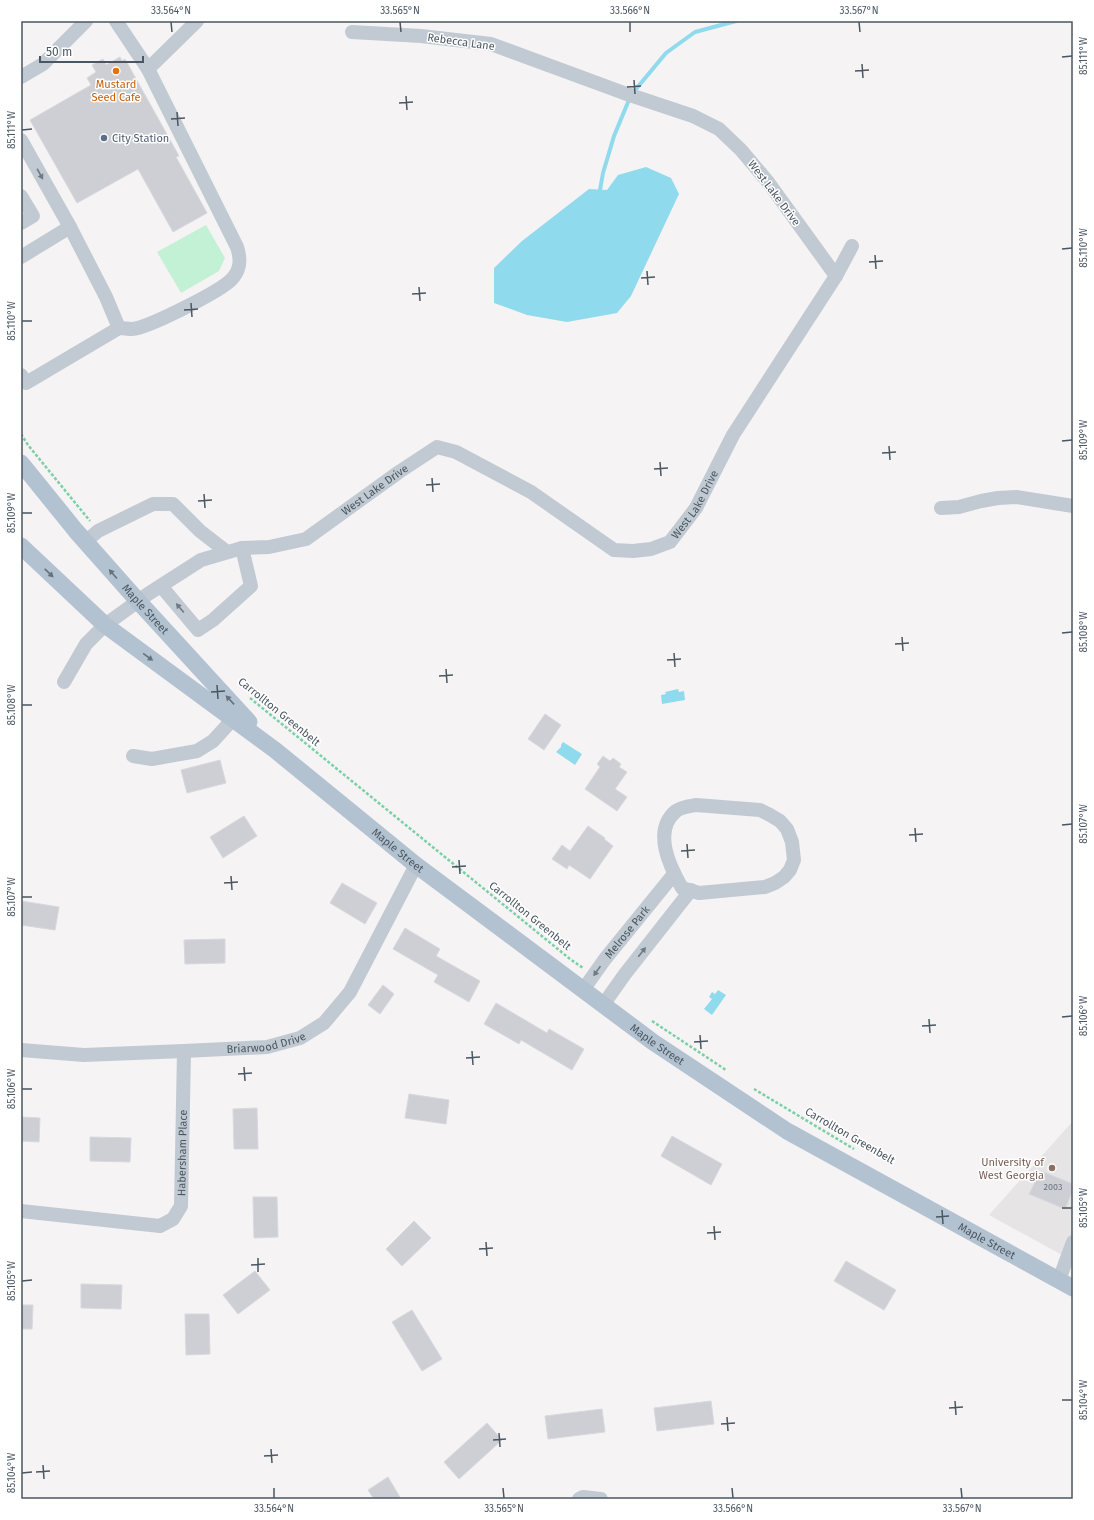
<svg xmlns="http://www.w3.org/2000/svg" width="1094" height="1520" font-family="'Fira Sans',sans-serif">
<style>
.education{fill:#e6e4e5}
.green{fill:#c3f1d5}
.water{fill:#90daee}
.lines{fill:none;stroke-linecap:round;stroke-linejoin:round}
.stream{stroke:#90daee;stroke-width:4}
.building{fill:#cdcfd5;stroke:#d7d9de}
.path{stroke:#7ad0a6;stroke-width:2.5;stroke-dasharray:3 2;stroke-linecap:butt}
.minor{stroke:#c1cad2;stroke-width:14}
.major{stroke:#b3c2d1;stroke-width:17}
.oneway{fill:#6e7983}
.oneway2{fill:#64717d}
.ticks{fill:none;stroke:#4a5661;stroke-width:1.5}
.food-dot{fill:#e8710a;stroke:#fff;stroke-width:1.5}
.service-dot{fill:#5c6f8a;stroke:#fff;stroke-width:1.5}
.education-dot{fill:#8d6e63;stroke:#fff;stroke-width:1.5}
.labels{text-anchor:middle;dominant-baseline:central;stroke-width:3;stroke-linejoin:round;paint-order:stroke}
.number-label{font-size:9px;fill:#6b747e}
.street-label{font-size:11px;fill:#4a5661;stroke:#fff}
.food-label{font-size:11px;fill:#c56008;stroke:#fff}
.service-label{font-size:11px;fill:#4e5e75;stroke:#fff;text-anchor:start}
.education-label{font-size:11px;fill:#785e54;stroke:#fff;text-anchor:end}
.neatline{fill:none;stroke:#4a5661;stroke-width:1.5}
.ticks-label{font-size:10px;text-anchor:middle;fill:#4a5661}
</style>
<rect width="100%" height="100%" fill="#f5f3f3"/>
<!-- education -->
<path class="education" d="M1073,1121V1261L989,1215Z"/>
<!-- green -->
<path class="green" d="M206,225L225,258L219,271L181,293L157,252Z"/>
<!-- water -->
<g class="water">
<path d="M646,167L671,178L679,194L631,296L617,313L567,322L527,315L494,303V268L522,241L589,189L607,190L618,175Z"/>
<path d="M678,689L679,692L684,691L685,700L662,704L661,695L666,694L665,692Z"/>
<path d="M563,742L582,754L575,765L556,752L561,747V745Z"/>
<path d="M718,990L726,995L712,1015L704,1009L712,999L709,997L712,992L715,994Z"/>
</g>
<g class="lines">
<!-- stream -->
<path class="stream" d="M600,190L603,173L614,136L631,95L666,53L695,32L736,21"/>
</g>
<!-- building -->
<g class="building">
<path d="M120,57L122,61L125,59L179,156L176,157L207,213L173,232L138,169L77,203L30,120L91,85L87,78L96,72L92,65L103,59L106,65Z"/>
<path d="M545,714L561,725L544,750L528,739Z"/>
<path d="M603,756L610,761L613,758L621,764L619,767L627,772L615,789L627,797L617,811L585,789L600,767L597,764Z"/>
<path d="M220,760L226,783L187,793L181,770Z"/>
<path d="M244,816L257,836L223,858L210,837Z"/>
<path d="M588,826L605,838L604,839L613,846L590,879L569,865L567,869L552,859L562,845L570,851Z"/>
<path d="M342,883L377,903L365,924L330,903Z"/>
<path d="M21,901L59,907L55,930L21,925Z"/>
<path d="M405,928L440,949L436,956L480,981L469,1002L434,982L438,975L393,949Z"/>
<path d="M225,939V963L185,964L184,940Z"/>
<path d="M383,985L394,994L380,1014L368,1005Z"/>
<path d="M496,1003L547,1033L549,1029L584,1049L572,1070L521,1040L519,1044L484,1024Z"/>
<path d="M409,1094L449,1100L446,1124L405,1118Z"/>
<path d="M257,1108L258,1149H234L233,1109Z"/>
<path d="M21,1117L40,1118L39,1142L21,1141Z"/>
<path d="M672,1136L722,1164L711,1185L661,1156Z"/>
<path d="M90,1137L131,1138L130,1162L90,1161Z"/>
<path d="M1041,1171L1073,1184V1190L1065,1209L1029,1194Z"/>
<path d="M253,1197H277L278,1237L254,1238Z"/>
<path d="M414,1221L431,1238L402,1266L386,1249Z"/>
<path d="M846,1261L896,1290L884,1310L834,1281Z"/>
<path d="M255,1271L270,1290L238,1314L223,1295Z"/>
<path d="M81,1284L122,1285L121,1309L81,1308Z"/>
<path d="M21,1305H33L32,1329H21Z"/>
<path d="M412,1310L442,1359L422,1371L392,1322Z"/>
<path d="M185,1314H209L210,1354L186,1355Z"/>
<path d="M711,1401L714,1424L657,1431L654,1408Z"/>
<path d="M602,1409L605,1432L548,1439L545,1416Z"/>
<path d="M487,1423L502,1440L459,1479L444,1462Z"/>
<path d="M388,1477L401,1499H374L368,1490Z"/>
</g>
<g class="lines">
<!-- path -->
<g class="path">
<path d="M21,434L28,445L90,521"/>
<path d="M250,698L570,959L583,968"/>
<path d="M652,1021L726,1070"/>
<path d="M754,1089L854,1149"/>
</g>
<!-- minor -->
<g class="minor">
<path d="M116,21L148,69"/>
<path d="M21,77L43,64L86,21"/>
<path d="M21,140L70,227"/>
<path d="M21,196L33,216L21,223"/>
<path d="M21,257L70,227L106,297L119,328"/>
<path d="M836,276L852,246"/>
<path d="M21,375L26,383L119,328C123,328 128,329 132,329C148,328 221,291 232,279C241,269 241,259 237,247L148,69L197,21"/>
<path d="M941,508L959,507L981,501L998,498L1016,497L1073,506"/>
<path d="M85,542L98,531L153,504H173L200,531L227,552"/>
<path d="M161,586L198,630L213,620L251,586L242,548"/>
<path id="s1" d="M64,682L86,644L105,625L148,594L201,560L242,548L269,547L306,539L399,472L437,447L456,452L531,492L614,550L633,551L651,549L670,542L696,508L733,435L836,276L768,182L741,150L719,129L693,116L624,93L491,44L421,36L352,32"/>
<path d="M133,756L152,759L197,751L213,741L233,719"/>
<path d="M696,805L760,810L770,815L780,821L787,829L792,842L794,860L790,870L784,877L775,883L765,887L699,893L682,888C670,867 652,831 676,811C681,807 690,806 696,805Z"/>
<path id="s2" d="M583,990L605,959L674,874"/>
<path d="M603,1005L625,974L691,890"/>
<path id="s3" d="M21,1050L84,1055L184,1051L267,1047L300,1038L324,1023L350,992L416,865"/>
<path id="s4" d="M21,1211L160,1226L173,1219L181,1206L184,1051"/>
<path d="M1059,1280L1073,1242"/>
<path d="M579,1499L583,1497L601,1499"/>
</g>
<!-- major -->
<g class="major">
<path id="s5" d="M21,463L76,531L138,601L249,722"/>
<path id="s6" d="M21,546L105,625L275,750L416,865L653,1042L787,1131L1073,1288"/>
</g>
</g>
<!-- one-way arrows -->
<defs><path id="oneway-solid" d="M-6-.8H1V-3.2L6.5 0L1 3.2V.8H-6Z"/></defs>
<g class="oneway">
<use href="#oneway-solid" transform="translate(40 174) rotate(61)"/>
<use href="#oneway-solid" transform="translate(180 608) rotate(-130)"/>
<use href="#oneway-solid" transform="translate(642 952) rotate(-52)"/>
<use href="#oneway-solid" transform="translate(597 971) rotate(125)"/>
</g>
<g class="oneway2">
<use href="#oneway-solid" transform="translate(49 573) rotate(44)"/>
<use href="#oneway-solid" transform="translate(113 574) rotate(-131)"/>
<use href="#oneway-solid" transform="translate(148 657) rotate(36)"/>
<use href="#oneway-solid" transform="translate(230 700) rotate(-133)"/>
</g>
<!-- ticks -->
<path class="ticks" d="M171,22L172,32M400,22L401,32M630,22V32M859,22L860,32M1062,57L1072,56M862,64L863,78M855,71L869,70M634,80L635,94M627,87L641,86M406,96L407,110M399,103L413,102M177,112L178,126M171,119L185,118M22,130L32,129M1062,249L1072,248M875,255L876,269M869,262L883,261M647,271L648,285M641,278L655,277M419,287L420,301M412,294L426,293M191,303L192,317M184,310L198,309M22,321H32M1062,441L1072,440M889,446L890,460M882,453L896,452M660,462L661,476M654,469L668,468M432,478L433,492M426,485L440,484M204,494L205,508M198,501L212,500M22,513H32M1062,633L1072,632M902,637L903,651M895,644L909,643M674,653L675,667M667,660L681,659M446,669L447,683M439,676L453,675M217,685L218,699M211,692L225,691M22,705H32M1062,825L1072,824M915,828L916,842M909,835L923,834M687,844L688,858M681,851L695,850M459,860L460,874M452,867L466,866M231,876L232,890M224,883L238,882M22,897H32M1062,1017L1072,1016M929,1019L930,1033M922,1026L936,1025M700,1035L701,1049M694,1042L708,1041M472,1051L473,1065M466,1058L480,1057M244,1067L245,1081M238,1074L252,1073M22,1089H32M1062,1208H1072M942,1210L943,1224M936,1217L949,1216M714,1226L715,1240M707,1233L721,1232M486,1242L487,1256M479,1249L493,1248M258,1258V1272M251,1265L265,1264M22,1281L32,1280M1062,1400H1072M955,1401L956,1415M949,1408L963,1407M727,1417L728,1431M721,1424L735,1423M499,1433L500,1447M493,1440L506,1439M271,1449L272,1463M264,1456L278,1455M43,1465L44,1479M36,1472L50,1471M22,1473L32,1472M274,1488V1498M503,1488L504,1498M732,1488L733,1498M961,1488L962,1498"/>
<!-- markers -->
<circle class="food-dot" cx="116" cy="71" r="4"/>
<circle class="service-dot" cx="104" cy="138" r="4"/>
<circle class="education-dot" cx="1052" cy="1168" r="4"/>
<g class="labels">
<!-- number labels -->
<g class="number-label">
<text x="1053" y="1187">2003</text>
</g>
<!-- street labels -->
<g class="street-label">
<text transform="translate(461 42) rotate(8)">Rebecca Lane</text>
<text transform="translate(774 193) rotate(53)">West Lake Drive</text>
<text stroke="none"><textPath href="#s1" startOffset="379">West Lake Drive</textPath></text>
<text stroke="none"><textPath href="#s1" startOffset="763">West Lake Drive</textPath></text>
<text stroke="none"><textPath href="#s5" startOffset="192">Maple Street</textPath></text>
<text transform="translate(279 712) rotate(39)">Carrollton Greenbelt</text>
<text stroke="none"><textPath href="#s6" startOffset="485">Maple Street</textPath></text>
<text transform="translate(530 916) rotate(39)">Carrollton Greenbelt</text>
<text stroke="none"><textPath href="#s2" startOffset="73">Melrose Park</textPath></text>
<text stroke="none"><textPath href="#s3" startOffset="246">Briarwood Drive</textPath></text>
<text stroke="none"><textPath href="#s6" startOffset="809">Maple Street</textPath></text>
<text transform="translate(850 1136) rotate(30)">Carrollton Greenbelt</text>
<text stroke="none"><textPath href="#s4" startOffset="223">Habersham Place</textPath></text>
<text stroke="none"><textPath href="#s6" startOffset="1193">Maple Street</textPath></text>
</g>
<!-- food labels -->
<g class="food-label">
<text x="116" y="84">Mustard<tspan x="116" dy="13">Seed Cafe</tspan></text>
</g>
<!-- service labels -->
<g class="service-label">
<text x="112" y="138">City Station</text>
</g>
<!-- education labels -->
<g class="education-label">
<text x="1044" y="1162">University of<tspan x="1044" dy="13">West Georgia</tspan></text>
</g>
</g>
<!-- border -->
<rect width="1094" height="1520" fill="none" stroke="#ffffff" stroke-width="44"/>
<!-- scale -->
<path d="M40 56v6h103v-6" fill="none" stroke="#4a5661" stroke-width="2"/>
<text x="46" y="56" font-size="12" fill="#4a5661" stroke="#ffffff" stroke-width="3" paint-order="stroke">50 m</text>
<rect x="22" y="22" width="1050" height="1476" class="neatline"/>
<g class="ticks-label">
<text x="171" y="14">33.564°N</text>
<text x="400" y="14">33.565°N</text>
<text x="630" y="14">33.566°N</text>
<text x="859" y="14">33.567°N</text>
<text transform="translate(1083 56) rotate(-90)" y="4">85.111°W</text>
<text transform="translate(11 130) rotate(-90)" y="4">85.111°W</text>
<text transform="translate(1083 248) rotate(-90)" y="4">85.110°W</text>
<text transform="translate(11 321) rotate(-90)" y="4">85.110°W</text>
<text transform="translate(1083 440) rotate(-90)" y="4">85.109°W</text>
<text transform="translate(11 513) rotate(-90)" y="4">85.109°W</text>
<text transform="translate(1083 632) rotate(-90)" y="4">85.108°W</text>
<text transform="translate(11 705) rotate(-90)" y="4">85.108°W</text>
<text transform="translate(1083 824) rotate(-90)" y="4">85.107°W</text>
<text transform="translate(11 897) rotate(-90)" y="4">85.107°W</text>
<text transform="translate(1083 1016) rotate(-90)" y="4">85.106°W</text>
<text transform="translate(11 1089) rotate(-90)" y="4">85.106°W</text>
<text transform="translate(1083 1208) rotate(-90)" y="4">85.105°W</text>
<text transform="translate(11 1281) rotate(-90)" y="4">85.105°W</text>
<text transform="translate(1083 1400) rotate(-90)" y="4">85.104°W</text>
<text transform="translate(11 1473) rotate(-90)" y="4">85.104°W</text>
<text x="274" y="1512">33.564°N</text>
<text x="504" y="1512">33.565°N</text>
<text x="733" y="1512">33.566°N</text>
<text x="962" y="1512">33.567°N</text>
</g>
</svg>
